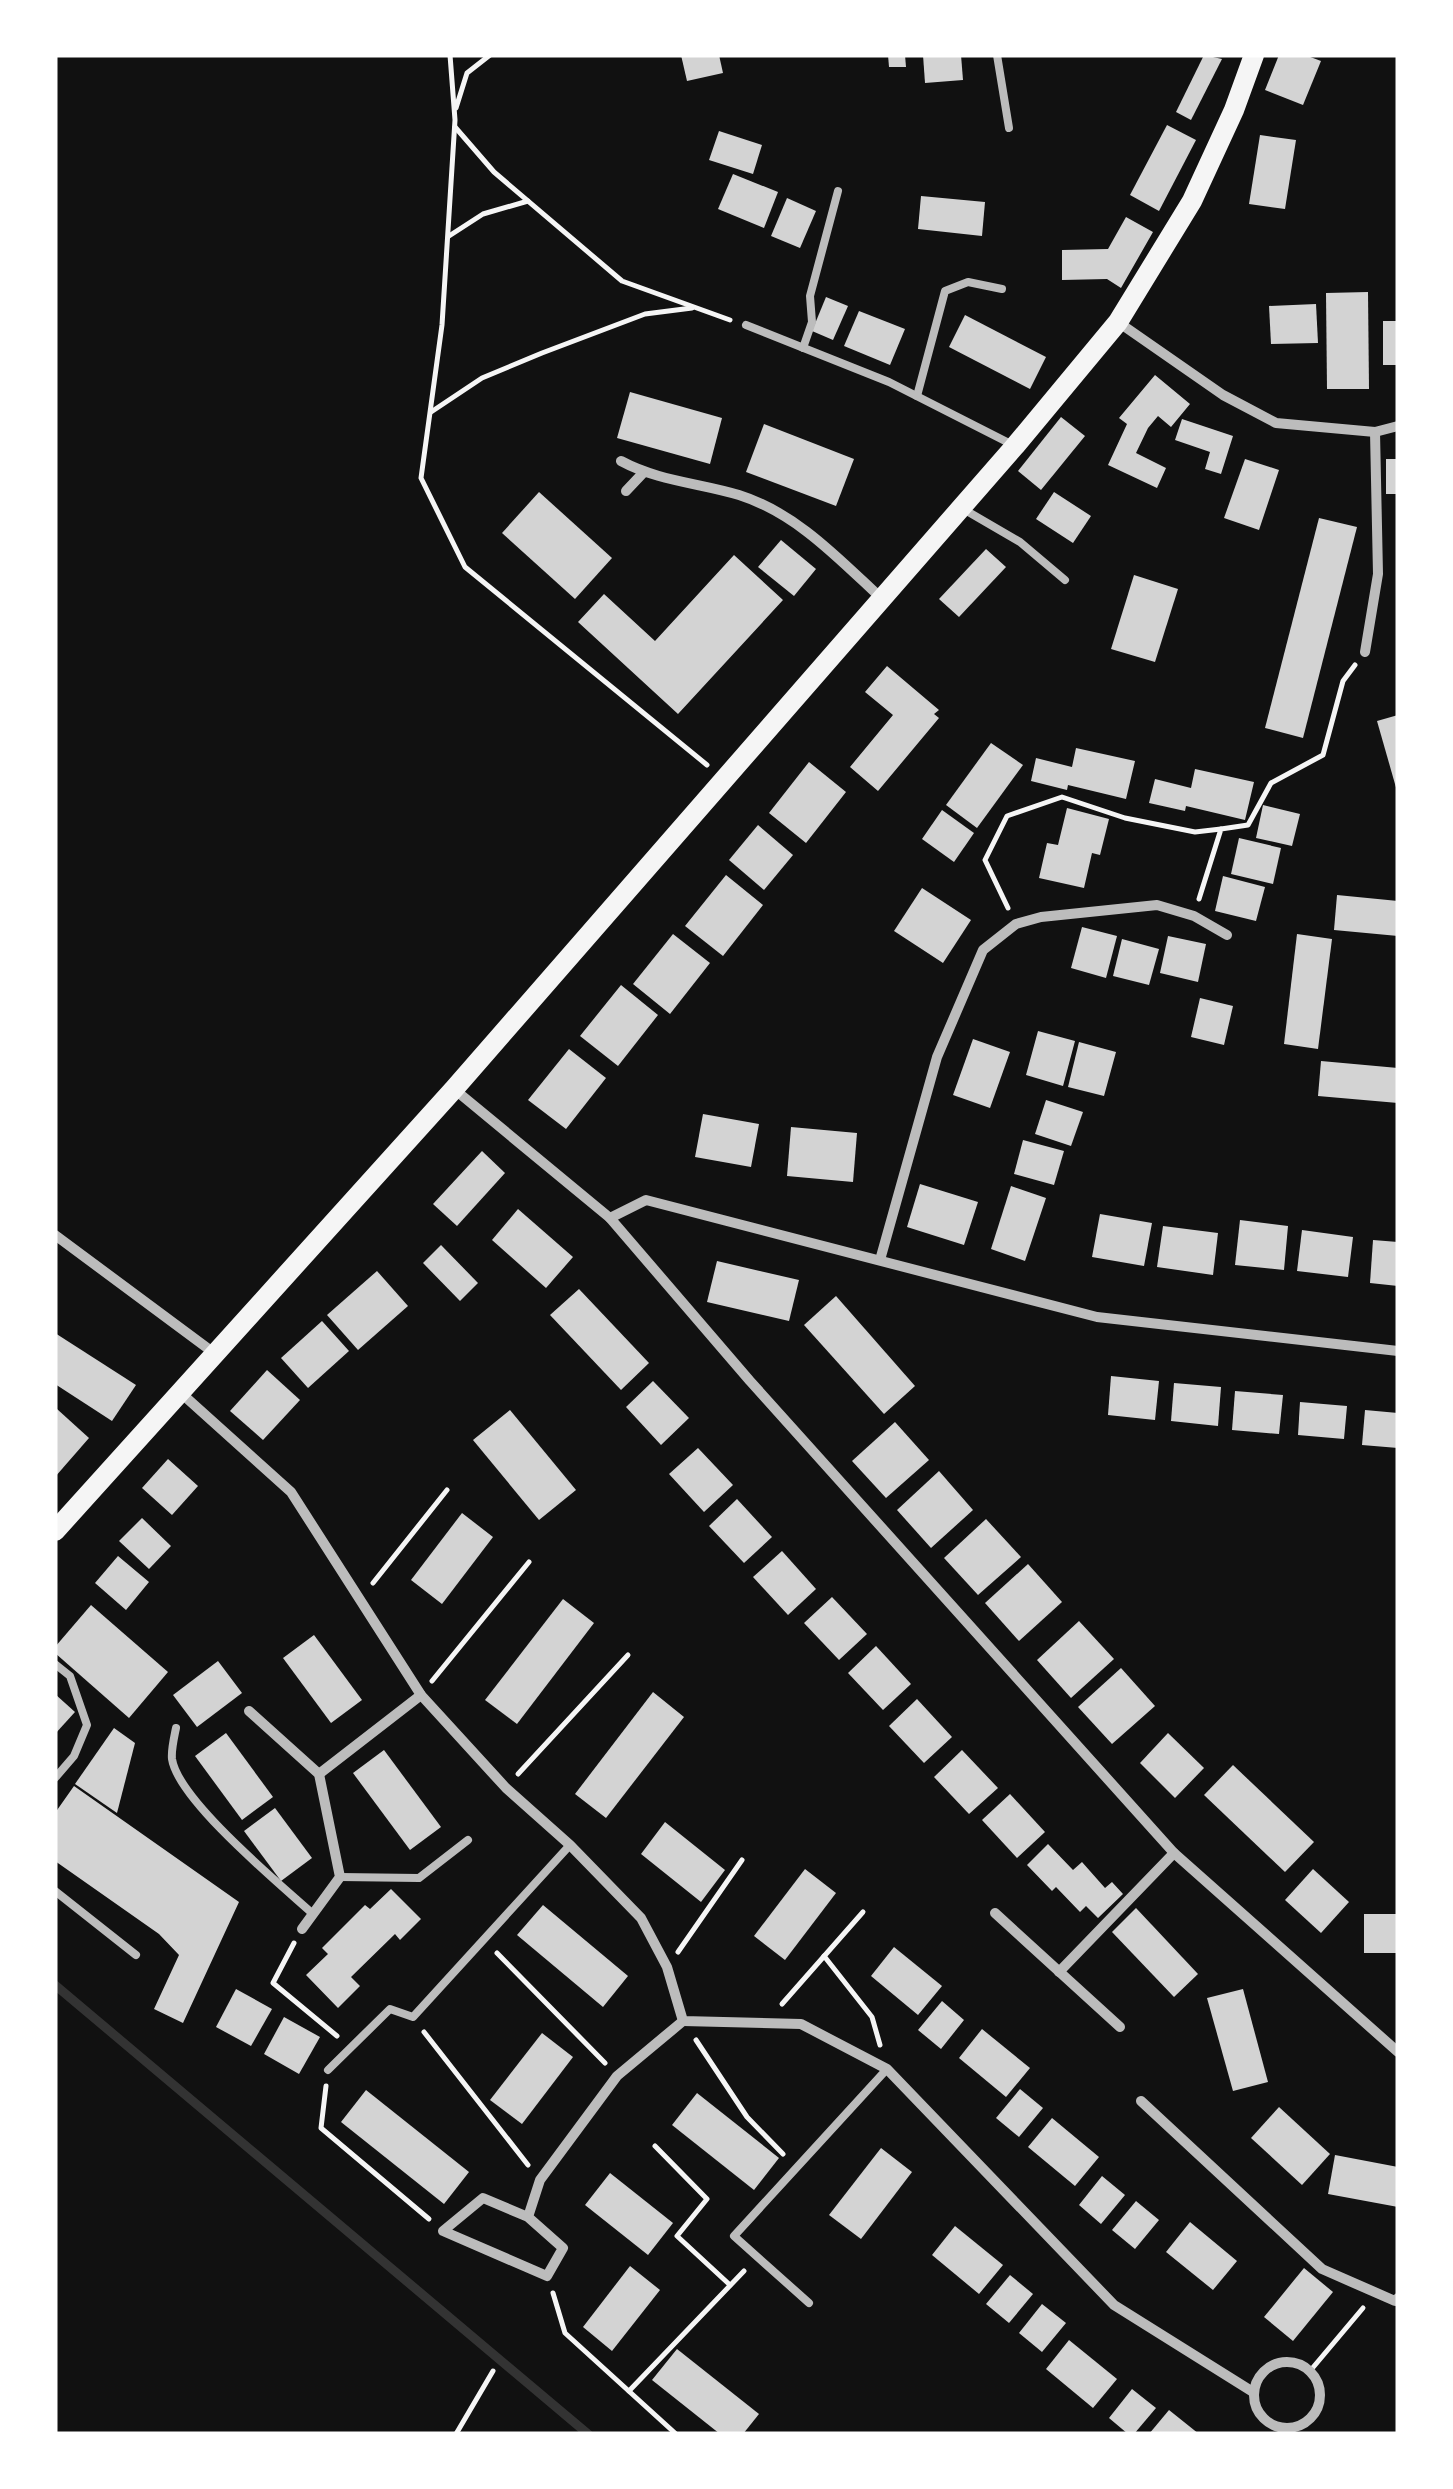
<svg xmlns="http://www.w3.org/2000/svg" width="1453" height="2489" font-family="Figtree,sans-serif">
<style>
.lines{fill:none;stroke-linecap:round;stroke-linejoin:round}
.stream{stroke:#333;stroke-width:9}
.building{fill:#d3d3d3}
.path{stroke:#f5f5f5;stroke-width:5}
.service{stroke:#bcbcbc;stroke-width:8}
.minor{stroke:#bcbcbc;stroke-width:10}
.secondary{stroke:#f5f5f5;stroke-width:20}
</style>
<rect width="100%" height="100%" fill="#111"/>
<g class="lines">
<!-- stream -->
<path class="stream" d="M55,1985L588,2434"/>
</g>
<!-- building -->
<g class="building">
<path d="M681,55H719L723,73L687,81Z"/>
<path d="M888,55H905L906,67H889Z"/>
<path d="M923,55H961L963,80L925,83Z"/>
<path d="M1204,55L1222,59L1191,120L1176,112Z"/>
<path d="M1279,55H1305L1321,61L1303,105L1265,90Z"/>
<path d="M1167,125L1196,140L1159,211L1130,195Z"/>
<path d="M719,131L762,145L753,174L709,160Z"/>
<path d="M1260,135L1296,140L1285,209L1249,204Z"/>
<path d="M733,174L778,192L764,228L718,209Z"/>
<path d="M921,196L985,202L982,236L918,229Z"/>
<path d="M787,198L816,211L800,248L771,236Z"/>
<path d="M1126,217L1153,232L1121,288L1107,279L1062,280V250L1108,249Z"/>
<path d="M1368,292L1369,389H1327L1326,293Z"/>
<path d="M826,297L848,306L833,340L812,331Z"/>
<path d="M1316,304L1318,343L1271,344L1269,306Z"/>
<path d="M859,311L905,329L890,365L844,346Z"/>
<path d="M965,315L1046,357L1030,389L949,347Z"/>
<rect x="1383" y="321" width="15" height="44"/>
<path d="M1155,375L1190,404L1171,427L1158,416L1148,428L1136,453L1166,468L1157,488L1108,465L1127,424L1119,418Z"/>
<path d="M630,392L722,418L710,464L617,438Z"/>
<path d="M1061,417L1085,436L1041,490L1018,471Z"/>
<path d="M1182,419L1233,436L1221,474L1205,469L1210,452L1175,440Z"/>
<path d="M764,424L854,459L836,506L746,472Z"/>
<path d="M1245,459L1279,470L1259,530L1224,518Z"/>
<rect x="1386" y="459" width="12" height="35"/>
<path d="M539,492L612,558L575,599L502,533Z"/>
<path d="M1054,492L1091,516L1073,543L1036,519Z"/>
<path d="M1319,518L1357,527L1303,738L1265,728Z"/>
<path d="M781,540L816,569L794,596L758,567Z"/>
<path d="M986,549L1006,567L959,617L939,599Z"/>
<path d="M734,555L783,600L678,714L578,622L604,594L655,641Z"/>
<path d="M1134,575L1178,589L1155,662L1111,649Z"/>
<path d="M887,666L939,710L934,714L939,718L878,791L850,767L893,715L865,692Z"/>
<path d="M1398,715V790L1397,791L1377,721Z"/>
<path d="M991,743L1023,765L977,828L946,805Z"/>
<path d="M1076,748L1135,761L1126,799L1068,785L1067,790L1031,781L1036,758L1072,767Z"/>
<path d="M809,762L846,792L806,843L769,813Z"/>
<path d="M1195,769L1254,782L1245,820L1186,806L1185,811L1149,803L1155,779L1191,788Z"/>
<path d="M1263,805L1300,814L1292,846L1256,838Z"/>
<path d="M1067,808L1109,819L1100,855L1092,853L1084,888L1039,878L1047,843L1058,845Z"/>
<path d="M942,810L974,833L954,862L922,839Z"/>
<path d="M758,825L793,855L764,890L729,860Z"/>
<path d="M1239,838L1281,848L1273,884L1231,874Z"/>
<path d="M726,875L763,905L723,956L685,926Z"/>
<path d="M1223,876L1265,887L1256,921L1215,911Z"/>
<path d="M922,888L971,920L943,963L894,931Z"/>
<path d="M1337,895L1398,901V936L1334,930Z"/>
<path d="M1082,927L1117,936L1106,978L1071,968Z"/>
<path d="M673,934L710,963L670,1014L633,984Z"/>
<path d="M1297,934L1332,939L1318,1049L1284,1044Z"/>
<path d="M1168,936L1206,944L1198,982L1160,973Z"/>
<path d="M1122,939L1159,949L1149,985L1113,976Z"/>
<path d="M621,985L658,1015L618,1066L580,1036Z"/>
<path d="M1200,998L1233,1006L1224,1045L1191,1037Z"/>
<path d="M1038,1031L1075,1041L1063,1086L1026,1075Z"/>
<path d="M973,1039L1010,1052L990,1108L953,1095Z"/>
<path d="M1079,1042L1116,1052L1104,1096L1068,1087Z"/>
<path d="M569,1049L606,1078L566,1129L528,1100Z"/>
<path d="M1321,1061L1398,1068V1103L1318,1096Z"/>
<path d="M1046,1100L1083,1112L1071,1146L1035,1134Z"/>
<path d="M703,1114L759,1124L751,1167L695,1157Z"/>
<path d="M791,1127L857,1133L853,1182L787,1176Z"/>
<path d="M1023,1140L1064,1151L1054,1185L1014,1174Z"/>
<path d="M482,1151L505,1173L457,1226L433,1204Z"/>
<path d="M920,1184L978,1202L964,1245L907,1227Z"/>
<path d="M1011,1186L1046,1198L1025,1261L991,1249Z"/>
<path d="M518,1209L573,1257L546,1288L492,1240Z"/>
<path d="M1100,1214L1152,1223L1144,1266L1092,1257Z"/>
<path d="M1240,1220L1288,1226L1284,1270L1235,1265Z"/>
<path d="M1163,1226L1218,1233L1213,1275L1157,1267Z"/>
<path d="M1302,1230L1353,1237L1348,1277L1297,1271Z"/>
<path d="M1373,1240L1398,1242V1286L1370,1283Z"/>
<path d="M441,1245L478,1283L460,1301L423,1263Z"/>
<path d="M717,1261L799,1280L789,1321L707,1302Z"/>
<path d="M377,1271L408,1306L358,1350L327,1315Z"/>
<path d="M579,1289L649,1363L621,1390L550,1315Z"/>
<path d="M836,1296L915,1386L884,1414L804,1325Z"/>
<path d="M322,1321L349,1351L308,1388L281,1358Z"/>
<path d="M55,1333L136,1385L112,1421L55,1384Z"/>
<path d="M267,1370L300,1400L263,1440L230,1411Z"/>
<path d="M1111,1376L1159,1381L1155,1420L1108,1415Z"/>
<path d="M653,1381L689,1418L661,1445L626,1407Z"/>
<path d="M1174,1383L1221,1387L1218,1426L1171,1421Z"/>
<path d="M1235,1391L1283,1395L1279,1434L1232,1430Z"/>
<path d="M1300,1402L1347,1406L1344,1439L1298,1435Z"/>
<path d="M57,1409L89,1438L55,1477V1412Z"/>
<path d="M510,1410L576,1490L539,1520L473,1440Z"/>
<path d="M1365,1410L1398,1413V1448L1362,1445Z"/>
<path d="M895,1422L929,1460L886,1498L852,1461Z"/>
<path d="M698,1448L733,1485L704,1512L669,1474Z"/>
<path d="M168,1459L198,1486L172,1515L142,1488Z"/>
<path d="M939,1471L973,1510L931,1548L897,1510Z"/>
<path d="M737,1499L772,1537L744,1563L709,1526Z"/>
<path d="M462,1513L493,1537L442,1604L411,1580Z"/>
<path d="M142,1518L171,1546L149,1569L119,1541Z"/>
<path d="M986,1519L1021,1557L978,1595L944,1558Z"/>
<path d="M782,1551L816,1589L788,1615L753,1577Z"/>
<path d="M118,1556L149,1582L126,1610L95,1583Z"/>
<path d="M1028,1564L1062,1602L1019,1641L985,1603Z"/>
<path d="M832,1597L867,1634L839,1660L804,1623Z"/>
<path d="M563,1599L594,1623L517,1724L485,1700Z"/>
<path d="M91,1605L168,1672L129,1718L55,1653V1647Z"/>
<path d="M1079,1621L1114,1659L1071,1698L1037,1660Z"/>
<path d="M314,1635L362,1700L331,1723L283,1658Z"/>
<path d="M876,1646L911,1684L883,1710L848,1673Z"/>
<path d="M218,1661L242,1693L197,1727L173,1695Z"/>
<path d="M1121,1668L1155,1706L1112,1744L1078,1707Z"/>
<path d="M653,1692L684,1717L606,1818L575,1794Z"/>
<path d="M55,1694L75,1712L55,1734Z"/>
<path d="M917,1699L952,1737L924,1763L889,1726Z"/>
<path d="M114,1728L135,1743L117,1813L75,1784Z"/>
<path d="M226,1733L273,1797L242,1820L195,1756Z"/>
<path d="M1168,1733L1204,1768L1175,1798L1140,1763Z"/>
<path d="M384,1750L441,1827L410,1850L353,1773Z"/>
<path d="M962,1750L998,1788L969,1814L934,1777Z"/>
<path d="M1233,1765L1314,1842L1285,1872L1204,1795Z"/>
<path d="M74,1786L239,1902L183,2023L154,2009L179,1955L159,1934L55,1861V1813Z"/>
<path d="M1010,1794L1045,1832L1017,1858L982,1820Z"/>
<path d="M275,1808L312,1858L281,1881L244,1831Z"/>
<path d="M665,1822L725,1870L701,1902L641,1854Z"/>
<path d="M1048,1844L1073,1870L1082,1862L1105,1888L1112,1882L1123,1894L1098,1918L1086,1906L1080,1912L1056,1887L1052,1891L1027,1865Z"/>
<path d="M805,1869L836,1893L785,1960L754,1936Z"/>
<path d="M1313,1869L1349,1902L1321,1933L1285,1900Z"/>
<path d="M391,1889L421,1919L400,1940L395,1934L351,1977L360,1986L338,2008L306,1975L328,1954L322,1948L365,1905L370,1909Z"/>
<path d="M543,1905L628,1976L603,2007L517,1935Z"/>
<path d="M1136,1908L1198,1974L1174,1997L1112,1932Z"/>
<rect x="1364" y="1914" width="34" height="39"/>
<path d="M894,1947L942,1986L918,2015L871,1976Z"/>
<path d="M236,1989L272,2009L251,2046L216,2027Z"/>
<path d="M1243,1989L1268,2082L1233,2091L1207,1998Z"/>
<path d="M942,2001L964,2020L941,2049L918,2030Z"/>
<path d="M284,2017L320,2037L299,2074L264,2054Z"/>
<path d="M982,2029L1030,2068L1006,2097L959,2058Z"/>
<path d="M542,2033L573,2057L522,2124L490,2100Z"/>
<path d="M1020,2089L1043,2108L1019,2137L996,2118Z"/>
<path d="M366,2090L469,2172L444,2204L341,2122Z"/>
<path d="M697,2093L779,2158L754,2190L672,2125Z"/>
<path d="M1279,2107L1330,2154L1302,2185L1251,2138Z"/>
<path d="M1052,2118L1099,2157L1075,2186L1028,2147Z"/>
<path d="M881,2148L912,2172L861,2239L829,2215Z"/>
<path d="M1335,2155L1398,2167V2207L1328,2194Z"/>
<path d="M610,2173L673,2223L648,2255L585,2205Z"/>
<path d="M1102,2176L1125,2195L1101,2224L1079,2205Z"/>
<path d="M1136,2201L1159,2220L1135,2249L1112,2230Z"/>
<path d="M1190,2222L1237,2261L1213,2290L1166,2252Z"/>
<path d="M955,2226L1003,2265L979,2294L932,2255Z"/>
<path d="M630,2266L660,2290L612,2351L583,2327Z"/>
<path d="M1304,2268L1333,2292L1293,2341L1264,2317Z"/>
<path d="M1010,2275L1033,2294L1009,2323L986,2304Z"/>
<path d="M1042,2304L1066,2323L1042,2352L1019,2333Z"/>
<path d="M1069,2340L1117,2379L1093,2408L1046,2369Z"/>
<path d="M677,2349L759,2414L743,2434H720L652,2380Z"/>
<path d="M1132,2389L1156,2408L1134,2434H1128L1109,2418Z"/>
<path d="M1169,2410L1199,2434H1149Z"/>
</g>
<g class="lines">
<!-- path -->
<g class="path">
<path d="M450,55L455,120L442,325L421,478L465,567L707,765"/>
<path d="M456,108L467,73L490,55"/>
<path d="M455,127L494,172L622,281L730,320"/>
<path d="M449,236L483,214L528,201"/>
<path d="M431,412L482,378L542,353L645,314L692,308"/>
<path d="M1199,899L1221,829L1248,825L1271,783L1323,755L1343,681L1355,665"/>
<path d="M1008,908L985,860L1007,816L1062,797L1125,818L1195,832L1221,829"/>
<path d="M373,1583L447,1490"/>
<path d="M432,1681L529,1562"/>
<path d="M518,1774L628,1655"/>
<path d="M294,1943L273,1983L337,2036"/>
<path d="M678,1952L742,1860"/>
<path d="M497,1953L605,2063"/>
<path d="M824,1956L872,2017L880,2045"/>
<path d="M782,2004L863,1912"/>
<path d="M424,2032L528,2165"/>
<path d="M696,2040L747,2117L783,2154"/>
<path d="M326,2086L321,2128L429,2219"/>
<path d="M655,2146L707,2199L677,2236L730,2285"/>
<path d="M553,2293L565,2333L676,2434"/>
<path d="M1310,2371L1363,2308"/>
<path d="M629,2391L744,2271"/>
<path d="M456,2434L493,2371"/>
</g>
<!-- service -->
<g class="service">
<path d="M997,55L1009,128"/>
<path d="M746,325L889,382L1011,444"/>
<path d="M803,348L812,322L810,296L838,191"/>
<path d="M917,396L945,291L968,282L1002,289"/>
<path d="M965,510L1020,542L1065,580"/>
<path d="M55,1664L70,1676L87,1725L74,1756L55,1778"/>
<path d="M176,1728C174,1738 171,1750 172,1759C178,1800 281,1885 313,1914"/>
<path d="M340,1877L419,1878L468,1840"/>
<path d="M55,1891L136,1955"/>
<path d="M328,2070L390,2009L413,2017L570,1845"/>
<path d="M809,2303L734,2236L887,2069"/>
</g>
<!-- minor -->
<g class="minor">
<path d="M1118,322L1223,395L1276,423L1375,432L1398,426"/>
<path d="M621,461C658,481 699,483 739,495C796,513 838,558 881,598"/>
<path d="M626,491L643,473"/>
<path d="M1365,652L1378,574L1375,432"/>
<path d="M454,1089L610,1218L750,1381L1174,1853L1398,2052"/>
<path d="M610,1218L646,1200L1097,1317L1398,1351"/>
<path d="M55,1235L214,1353"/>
<path d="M880,1260L937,1057L983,950L1016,924L1041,917L1157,905L1194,916L1227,935"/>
<path d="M181,1393L291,1492L421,1695L506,1788L570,1845L641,1918L667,1967L683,2021L801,2024L887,2069L1114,2305L1253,2392"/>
<path d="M249,1711L319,1774L340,1877L302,1929"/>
<path d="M319,1774L421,1695"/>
<path d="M995,1913L1120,2027"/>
<path d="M1059,1972L1174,1853"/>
<path d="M1141,2101L1322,2269L1395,2301L1398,2298"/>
<path d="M528,2217L483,2198L443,2231L547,2276L563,2248L528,2217L540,2180L617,2076L683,2021"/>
<circle cx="1287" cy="2395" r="33"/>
</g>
<!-- secondary -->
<path class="secondary" d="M55,1531L454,1089L1015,446L1118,322L1192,201L1234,110L1254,55"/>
</g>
<!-- border -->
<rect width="1453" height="2489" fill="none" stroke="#ffffff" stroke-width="115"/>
</svg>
